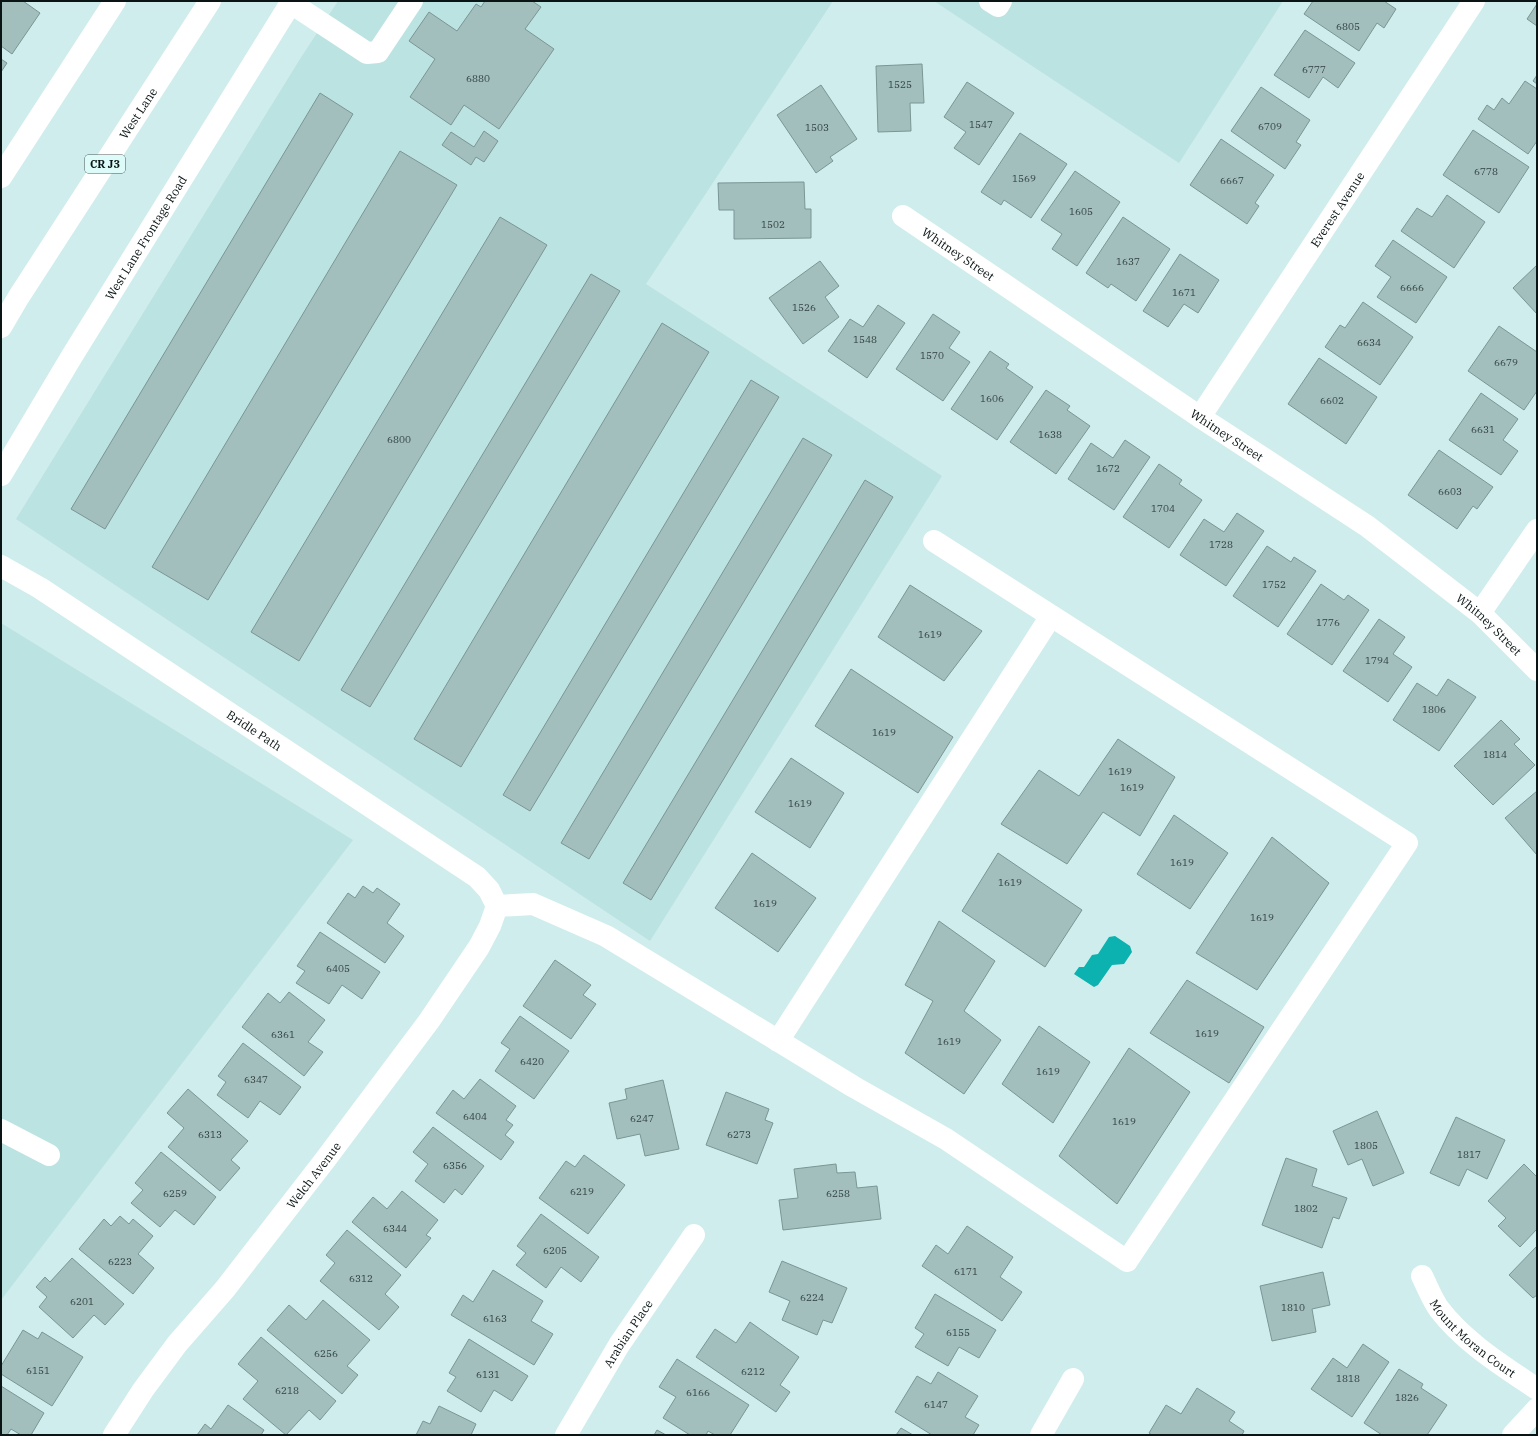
<svg xmlns="http://www.w3.org/2000/svg" width="1538" height="1436" font-family="'IBM Plex Serif',serif">
<style>
.built{fill:#bbe3e1}
.water{fill:#0bb2af}
.building{fill:#a2bfbe;stroke:#7a9695}
.lines{fill:none;stroke-linecap:round;stroke-linejoin:round}
.minor{stroke:#fff;stroke-width:22}
.major{stroke:#fff;stroke-width:22}
.labels{text-anchor:middle;dominant-baseline:central;stroke-width:3;stroke-linejoin:round;paint-order:stroke}
.number-label{font-size:10px;fill:#303f3e}
.shield{fill:#dcfbf9;stroke:#495959;stroke-width:1}
.shield-label{font-size:11px;font-weight:bold;fill:#0a1414}
.street-label{font-size:12px;fill:#0a1414;stroke:#dcfbf9}
</style>
<rect width="100%" height="100%" fill="#cfedec"/>
<!-- built -->
<g class="built">
<path d="M338,1H833L646,284L942,476L650,941L16,519L300,59Z"/>
<path d="M934,1H1283L1179,163Z"/>
<path d="M1,623L353,840L1,1300Z"/>
</g>
<!-- water -->
<path class="water" d="M1115,936L1130,946L1132,952L1124,964L1112,965L1098,985L1094,987L1074,974L1079,967H1084L1092,955L1098,954L1109,937Z"/>
<!-- building -->
<g class="building">
<path d="M1,1H23L40,13L12,54L1,46Z"/>
<path d="M485,1H532L541,7L525,29L554,49L499,129L464,105L451,125L410,97L435,59L409,41L429,12L457,31L476,4L481,7Z"/>
<path d="M1313,1H1384L1396,9L1384,28L1377,23L1359,51L1304,14Z"/>
<path d="M1537,4V26L1527,19Z"/>
<path d="M1305,30L1355,63L1338,88L1323,77L1309,98L1274,75Z"/>
<path d="M1,59L7,63L1,72Z"/>
<path d="M922,64L924,103H910L911,131L878,132L876,66Z"/>
<path d="M1537,75V84L1533,81Z"/>
<path d="M1525,81L1537,89V141L1528,154L1478,119L1487,105L1494,110L1502,98L1509,104Z"/>
<path d="M967,82L1014,113L979,165L954,148L966,132L944,117Z"/>
<path d="M821,85L857,139L830,157L833,161L816,173L777,115Z"/>
<path d="M1261,87L1310,120L1296,142L1301,145L1285,169L1231,131Z"/>
<path d="M320,93L353,114L105,529L71,509Z"/>
<path d="M1473,130L1529,167L1499,213L1443,175Z"/>
<path d="M484,131L498,141L484,162L476,157L471,165L442,145L451,132L474,147Z"/>
<path d="M1020,133L1067,164L1031,218L1004,200L1001,205L981,192Z"/>
<path d="M1221,139L1274,175L1255,203L1259,206L1247,224L1190,185Z"/>
<path d="M400,151L457,185L208,600L152,567Z"/>
<path d="M1075,171L1120,202L1077,266L1052,249L1062,234L1041,220Z"/>
<path d="M804,182L805,209H811V238L734,239V210H719L718,183Z"/>
<path d="M1447,195L1485,222L1454,268L1401,231L1417,208L1432,217Z"/>
<path d="M500,217L547,245L299,661L251,632Z"/>
<path d="M1123,217L1170,249L1136,301L1111,284L1108,288L1086,273Z"/>
<path d="M1393,240L1447,277L1416,323L1377,297L1391,277L1375,266Z"/>
<path d="M1180,254L1219,280L1198,313L1184,304L1168,327L1143,311Z"/>
<path d="M820,261L839,286L825,297L839,317L803,344L769,298Z"/>
<path d="M1537,265V314L1513,288Z"/>
<path d="M591,274L620,291L370,707L341,690Z"/>
<path d="M1363,302L1413,337L1380,385L1325,347L1340,325L1345,328Z"/>
<path d="M878,305L905,323L867,378L828,351L850,319L863,327Z"/>
<path d="M933,314L960,332L949,348L970,362L943,401L896,369Z"/>
<path d="M662,323L709,352L461,767L414,739Z"/>
<path d="M1499,326L1537,352V391L1524,410L1468,371Z"/>
<path d="M990,351L1009,364L1006,368L1033,387L997,440L951,409Z"/>
<path d="M1319,358L1377,397L1346,444L1288,404Z"/>
<path d="M751,380L779,397L530,811L503,795Z"/>
<path d="M1046,390L1070,406L1067,410L1090,426L1056,474L1010,442Z"/>
<path d="M1481,393L1518,419L1503,440L1518,451L1501,475L1449,440Z"/>
<path d="M803,438L832,455L589,859L561,843Z"/>
<path d="M1125,440L1150,457L1114,510L1068,479L1091,443L1113,458Z"/>
<path d="M1439,450L1493,487L1477,509L1473,506L1457,529L1408,495Z"/>
<path d="M1159,464L1182,480L1179,484L1202,500L1169,548L1123,517Z"/>
<path d="M865,480L893,497L651,900L623,883Z"/>
<path d="M1237,513L1264,531L1226,586L1180,555L1204,519L1224,532Z"/>
<path d="M1267,546L1291,562L1294,557L1316,571L1278,627L1233,596Z"/>
<path d="M1321,584L1344,600L1348,595L1369,610L1332,665L1287,634Z"/>
<path d="M910,585L982,631L944,681L878,637Z"/>
<path d="M1379,619L1405,637L1393,654L1412,667L1388,702L1343,671Z"/>
<path d="M851,669L953,737L918,793L815,726Z"/>
<path d="M1448,679L1476,697L1439,751L1393,720L1417,683L1437,696Z"/>
<path d="M1501,720L1520,739L1514,744L1535,765L1493,805L1454,766Z"/>
<path d="M1118,739L1175,777L1140,836L1103,812L1067,864L1001,824L1039,770L1079,796Z"/>
<path d="M791,758L844,793L810,848L755,812Z"/>
<path d="M1537,791V855L1505,818Z"/>
<path d="M1174,815L1228,853L1190,909L1137,874Z"/>
<path d="M1272,837L1329,883L1257,990L1196,953Z"/>
<path d="M752,853L816,898L778,952L715,908Z"/>
<path d="M998,853L1082,910L1045,967L962,911Z"/>
<path d="M363,886L373,893L377,888L400,904L387,923L404,936L385,963L327,923L348,893L355,898Z"/>
<path d="M939,921L995,961L964,1011L1001,1040L964,1094L905,1053L933,1001L905,985Z"/>
<path d="M320,932L380,972L362,999L342,985L329,1004L296,983L305,971L297,966Z"/>
<path d="M555,960L591,985L583,995L596,1004L571,1039L523,1006Z"/>
<path d="M1187,980L1264,1027L1229,1083L1150,1033Z"/>
<path d="M289,992L325,1020L308,1042L323,1052L304,1076L242,1027L268,993L280,1003Z"/>
<path d="M520,1016L569,1051L534,1099L495,1071L510,1049L501,1043Z"/>
<path d="M1039,1026L1090,1062L1053,1123L1002,1084Z"/>
<path d="M243,1043L301,1087L280,1115L260,1101L248,1118L217,1095L226,1082L218,1076Z"/>
<path d="M1129,1048L1190,1092L1117,1204L1059,1156Z"/>
<path d="M480,1079L516,1106L506,1120L513,1125L505,1135L514,1142L501,1160L436,1113L453,1090L464,1099Z"/>
<path d="M663,1080L679,1149L645,1156L640,1134L617,1139L609,1103L627,1099L625,1089Z"/>
<path d="M188,1089L248,1141L231,1160L240,1168L220,1191L168,1147L184,1128L167,1113Z"/>
<path d="M726,1092L769,1109L765,1120L773,1123L757,1164L706,1145Z"/>
<path d="M1377,1111L1404,1173L1373,1186L1362,1159L1348,1165L1333,1131Z"/>
<path d="M1456,1117L1505,1140L1487,1179L1467,1169L1459,1186L1430,1173Z"/>
<path d="M433,1127L484,1166L462,1195L455,1189L444,1203L415,1181L428,1164L413,1152Z"/>
<path d="M161,1152L216,1197L194,1225L175,1210L160,1227L131,1203L143,1190L135,1183Z"/>
<path d="M584,1155L625,1185L588,1234L539,1198L566,1161L575,1167Z"/>
<path d="M1286,1158L1317,1169L1312,1186L1347,1198L1339,1219L1333,1217L1322,1248L1262,1225Z"/>
<path d="M836,1164L837,1173L855,1172L857,1188L877,1186L881,1219L783,1230L779,1200L798,1198L794,1169Z"/>
<path d="M1524,1164L1537,1177V1229L1520,1247L1498,1226L1506,1218L1488,1201Z"/>
<path d="M402,1191L438,1220L426,1235L431,1238L406,1268L352,1222L373,1197L387,1209Z"/>
<path d="M541,1214L599,1257L581,1282L561,1267L546,1288L516,1265L526,1253L517,1246Z"/>
<path d="M120,1216L129,1224L133,1219L153,1236L138,1254L154,1268L133,1294L79,1249L104,1219L111,1226Z"/>
<path d="M967,1226L1013,1257L1000,1277L1022,1292L1002,1321L922,1266L936,1245L948,1254Z"/>
<path d="M347,1230L401,1275L385,1294L399,1307L379,1330L320,1281L335,1263L326,1255Z"/>
<path d="M1537,1246V1295L1533,1298L1509,1275Z"/>
<path d="M72,1258L124,1304L105,1325L94,1315L73,1338L39,1307L47,1297L36,1287L45,1277L50,1282Z"/>
<path d="M782,1261L847,1288L832,1323L823,1320L817,1335L782,1320L790,1301L769,1292Z"/>
<path d="M493,1270L543,1301L531,1321L553,1334L534,1365L451,1315L463,1295L473,1302Z"/>
<path d="M1323,1272L1330,1305L1312,1309L1316,1332L1272,1341L1260,1286Z"/>
<path d="M935,1294L996,1330L979,1358L959,1347L948,1366L915,1347L924,1334L915,1328Z"/>
<path d="M323,1300L370,1340L347,1366L358,1375L342,1394L267,1330L289,1305L306,1320Z"/>
<path d="M750,1322L799,1357L780,1385L790,1392L776,1412L696,1357L715,1329L736,1343Z"/>
<path d="M23,1330L38,1339L42,1332L83,1357L52,1406L1,1374V1366Z"/>
<path d="M261,1337L336,1401L320,1420L309,1410L286,1435L243,1399L258,1381L238,1364Z"/>
<path d="M469,1339L528,1376L512,1401L494,1390L481,1412L447,1391L456,1377L449,1373Z"/>
<path d="M1363,1344L1389,1362L1352,1417L1311,1389L1333,1358L1347,1368Z"/>
<path d="M677,1359L749,1405L730,1435H715L708,1431L706,1435H690L663,1418L676,1397L659,1387Z"/>
<path d="M1399,1369L1423,1384L1421,1388L1447,1405L1427,1435H1382L1364,1423Z"/>
<path d="M938,1372L978,1396L965,1417L979,1425L973,1435H932L895,1412L917,1376L931,1384Z"/>
<path d="M1,1386L44,1413L31,1435H21L11,1429L7,1435H1Z"/>
<path d="M1197,1388L1235,1412L1229,1421L1244,1431L1242,1435H1152L1149,1433L1166,1405L1181,1414Z"/>
<path d="M228,1405L264,1430L261,1435H197L205,1424L211,1429Z"/>
<path d="M439,1406L476,1424L471,1435H416L423,1421L430,1424Z"/>
<path d="M901,1428L913,1435H896Z"/>
<path d="M657,1430L666,1435H654Z"/>
</g>
<g class="lines">
<!-- minor -->
<g class="minor">
<path d="M990,1L998,6L1001,1"/>
<path d="M291,3L367,53L378,52L412,1"/>
<path id="s1" d="M903,216L1200,417L1367,526L1480,613L1537,670"/>
<path id="s2" d="M1200,417L1474,1"/>
<path id="s3" d="M1,475L72,356L292,1"/>
<path id="s4" d="M1,566L40,588L477,877L489,890L497,906"/>
<path d="M1480,613L1537,530"/>
<path d="M497,906L533,904L606,936L854,1087L946,1139L1127,1261L1407,843L934,541"/>
<path d="M778,1041L1051,616"/>
<path d="M1,1130L49,1155"/>
<path id="s5" d="M1422,1276C1427,1286 1432,1299 1439,1309C1464,1342 1503,1366 1537,1389"/>
<path id="s6" d="M114,1435L143,1390L177,1344L225,1289L325,1160L429,1021L479,947L490,926L497,906"/>
<path id="s7" d="M566,1435L619,1345L694,1235"/>
<path d="M1041,1435L1073,1379"/>
<path d="M1513,1435L1537,1409"/>
</g>
<!-- major -->
<g class="major">
<path d="M1,177L115,1"/>
<path id="s8" d="M1,327L18,298L210,1"/>
</g>
</g>
<g class="labels">
<!-- number labels -->
<g class="number-label">
<text x="1348" y="26">6805</text>
<text x="1314" y="69">6777</text>
<text x="478" y="78">6880</text>
<text x="900" y="84">1525</text>
<text x="981" y="124">1547</text>
<text x="1270" y="126">6709</text>
<text x="817" y="127">1503</text>
<text x="1486" y="171">6778</text>
<text x="1024" y="178">1569</text>
<text x="1232" y="180">6667</text>
<text x="1081" y="211">1605</text>
<text x="773" y="224">1502</text>
<text x="1128" y="261">1637</text>
<text x="1412" y="287">6666</text>
<text x="1184" y="292">1671</text>
<text x="804" y="307">1526</text>
<text x="865" y="339">1548</text>
<text x="1369" y="342">6634</text>
<text x="932" y="355">1570</text>
<text x="1506" y="362">6679</text>
<text x="992" y="398">1606</text>
<text x="1332" y="400">6602</text>
<text x="1483" y="429">6631</text>
<text x="1050" y="434">1638</text>
<text x="399" y="439">6800</text>
<text x="1108" y="468">1672</text>
<text x="1450" y="491">6603</text>
<text x="1163" y="508">1704</text>
<text x="1221" y="544">1728</text>
<text x="1274" y="584">1752</text>
<text x="1328" y="622">1776</text>
<text x="930" y="634">1619</text>
<text x="1377" y="660">1794</text>
<text x="1434" y="709">1806</text>
<text x="884" y="732">1619</text>
<text x="1495" y="754">1814</text>
<text x="1120" y="771">1619</text>
<text x="1132" y="787">1619</text>
<text x="800" y="803">1619</text>
<text x="1182" y="862">1619</text>
<text x="1010" y="882">1619</text>
<text x="765" y="903">1619</text>
<text x="1262" y="917">1619</text>
<text x="338" y="968">6405</text>
<text x="1207" y="1033">1619</text>
<text x="283" y="1034">6361</text>
<text x="949" y="1041">1619</text>
<text x="532" y="1061">6420</text>
<text x="1048" y="1071">1619</text>
<text x="256" y="1079">6347</text>
<text x="475" y="1116">6404</text>
<text x="642" y="1118">6247</text>
<text x="1124" y="1121">1619</text>
<text x="210" y="1134">6313</text>
<text x="739" y="1134">6273</text>
<text x="1366" y="1145">1805</text>
<text x="1469" y="1154">1817</text>
<text x="455" y="1165">6356</text>
<text x="582" y="1191">6219</text>
<text x="175" y="1193">6259</text>
<text x="838" y="1193">6258</text>
<text x="1306" y="1208">1802</text>
<text x="395" y="1228">6344</text>
<text x="555" y="1250">6205</text>
<text x="120" y="1261">6223</text>
<text x="966" y="1271">6171</text>
<text x="361" y="1278">6312</text>
<text x="812" y="1297">6224</text>
<text x="82" y="1301">6201</text>
<text x="1293" y="1307">1810</text>
<text x="495" y="1318">6163</text>
<text x="958" y="1332">6155</text>
<text x="326" y="1353">6256</text>
<text x="38" y="1370">6151</text>
<text x="753" y="1371">6212</text>
<text x="488" y="1374">6131</text>
<text x="1348" y="1378">1818</text>
<text x="287" y="1390">6218</text>
<text x="698" y="1392">6166</text>
<text x="1407" y="1397">1826</text>
<text x="936" y="1404">6147</text>
</g>
<!-- shield labels -->
<rect class="shield" x="85" y="155" width="40" height="18" rx="3"/>
<g class="shield-label">
<text x="105" y="164">CR J3</text>
</g>
<!-- street labels -->
<g class="street-label">
<text stroke="none"><textPath href="#s8" startOffset="254">West Lane</textPath></text>
<text stroke="none"><textPath href="#s2" startOffset="249">Everest Avenue</textPath></text>
<text stroke="none"><textPath href="#s3" startOffset="278">West Lane Frontage Road</textPath></text>
<text stroke="none"><textPath href="#s1" startOffset="67">Whitney Street</textPath></text>
<text stroke="none"><textPath href="#s1" startOffset="391">Whitney Street</textPath></text>
<text stroke="none"><textPath href="#s1" startOffset="715">Whitney Street</textPath></text>
<text stroke="none"><textPath href="#s4" startOffset="302">Bridle Path</textPath></text>
<text stroke="none"><textPath href="#s6" startOffset="328">Welch Avenue</textPath></text>
<text stroke="none"><textPath href="#s7" startOffset="119">Arabian Place</textPath></text>
<text stroke="none"><textPath href="#s5" startOffset="82">Mount Moran Court</textPath></text>
</g>
</g>
<!-- border -->
<rect width="1538" height="1436" fill="none" stroke="#0a1414" stroke-width="4"/>
</svg>
